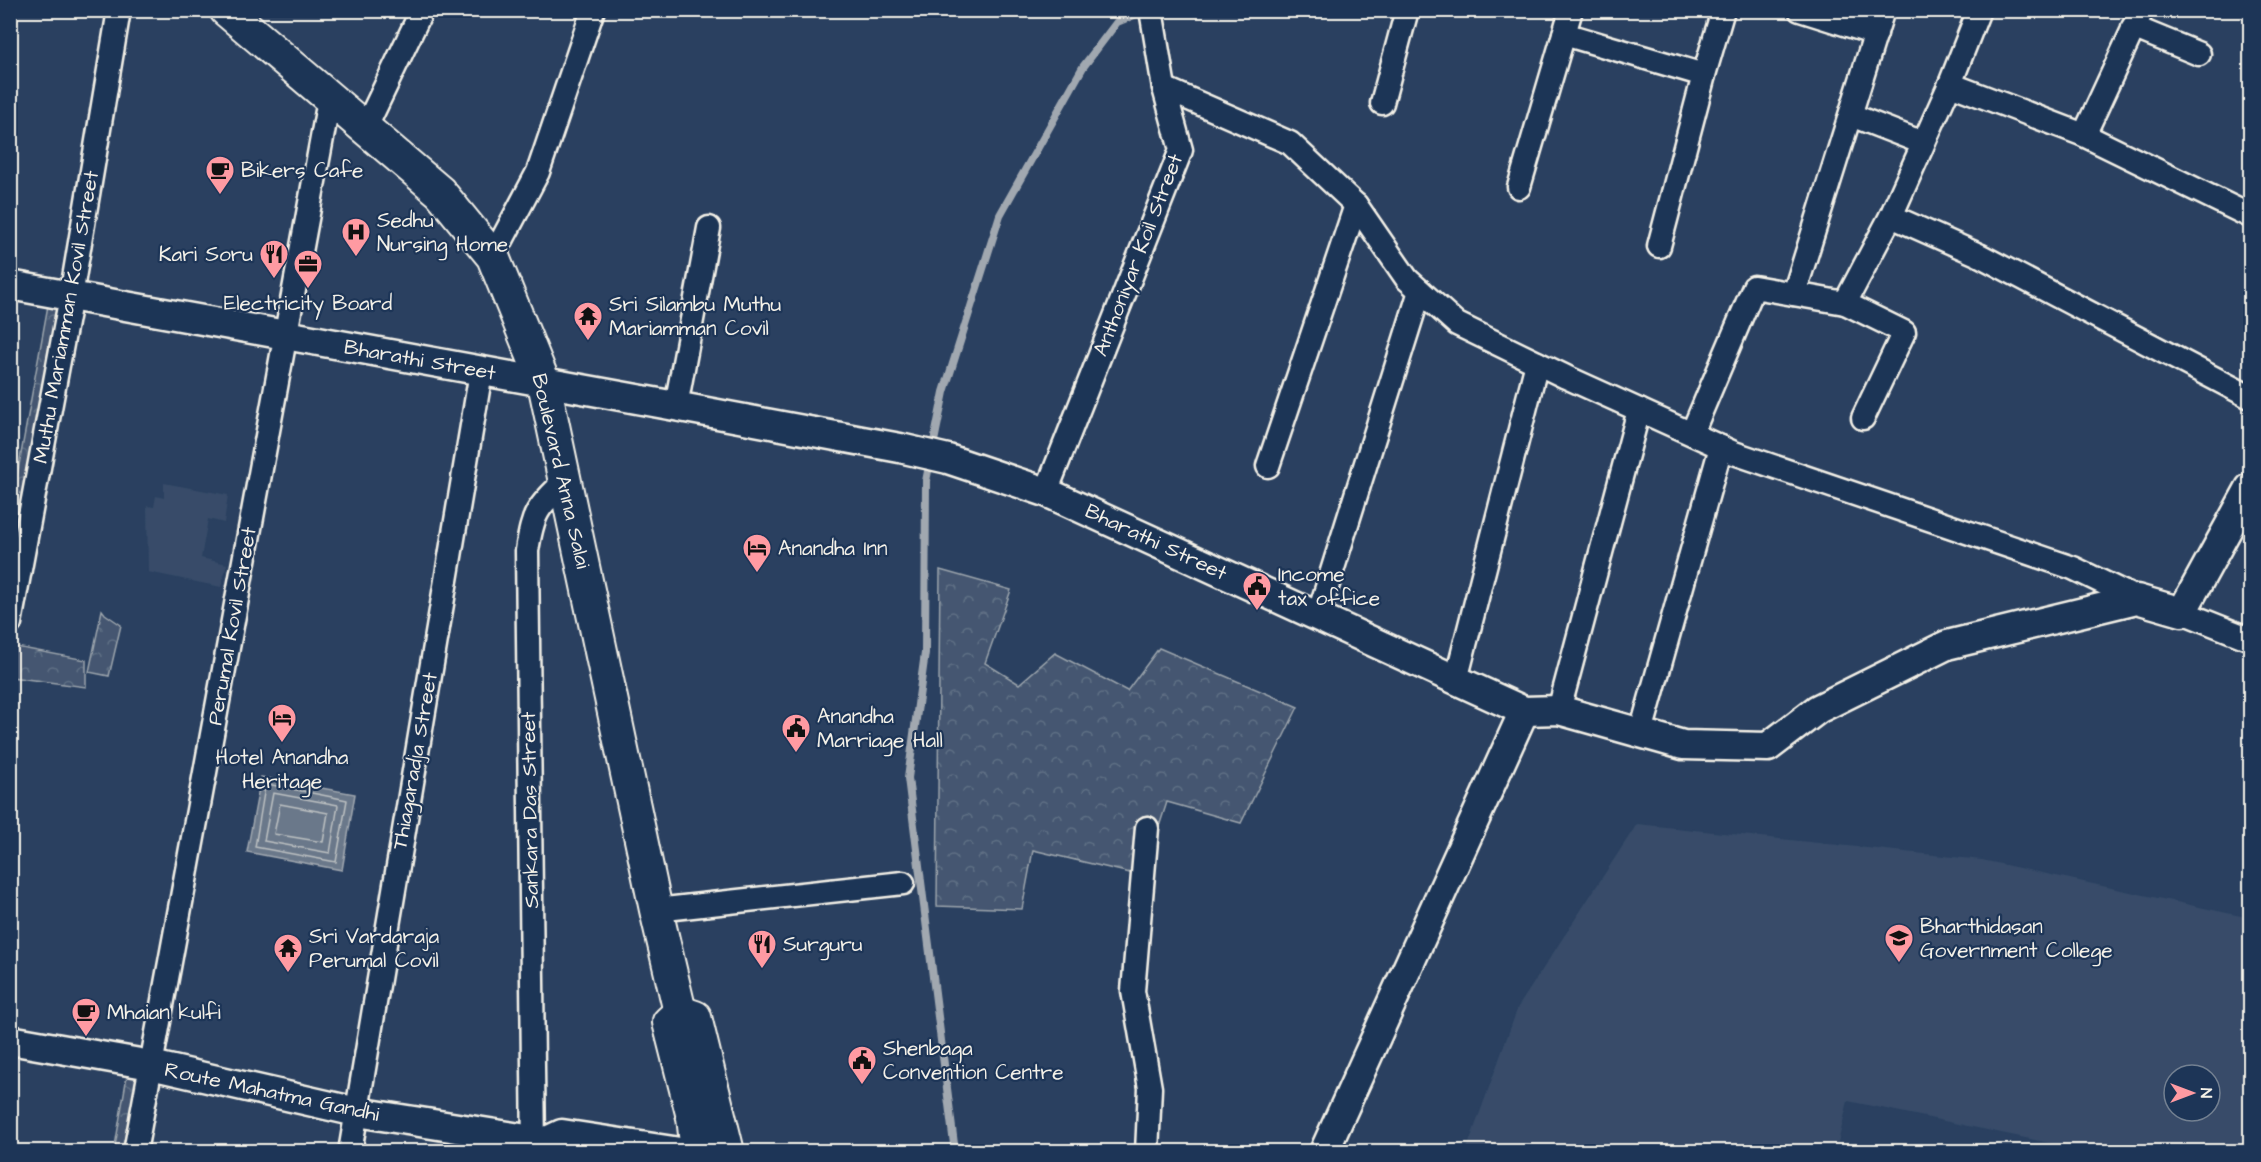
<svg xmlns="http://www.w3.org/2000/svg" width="2261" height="1162" font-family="'Architects Daughter',sans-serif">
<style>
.built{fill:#374c69;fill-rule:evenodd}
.forest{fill:url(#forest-crowns);stroke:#9ca4ac;stroke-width:1.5}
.water{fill:#6a788a;stroke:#a1a8b0;stroke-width:1.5}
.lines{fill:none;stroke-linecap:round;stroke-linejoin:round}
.shore{stroke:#bdc1c2;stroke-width:1.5}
.stream{stroke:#a1a8b0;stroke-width:8}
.minor-casing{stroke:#f4f1e8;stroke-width:27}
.tertiary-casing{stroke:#f4f1e8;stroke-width:33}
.secondary-casing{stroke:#f4f1e8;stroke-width:36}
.minor{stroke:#1d3557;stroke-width:22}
.tertiary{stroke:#1d3557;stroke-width:28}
.secondary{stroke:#1d3557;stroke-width:32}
.labels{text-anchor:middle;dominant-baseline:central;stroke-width:4.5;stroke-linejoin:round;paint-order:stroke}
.poi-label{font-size:21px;fill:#f4f1e8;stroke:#1d3557;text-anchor:start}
.street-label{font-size:21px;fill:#f4f1e8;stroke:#1d3557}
</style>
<defs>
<pattern id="forest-crowns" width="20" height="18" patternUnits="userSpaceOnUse" patternTransform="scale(1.5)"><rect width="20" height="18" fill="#445771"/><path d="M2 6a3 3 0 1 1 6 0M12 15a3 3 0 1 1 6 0" fill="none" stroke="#607085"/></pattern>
</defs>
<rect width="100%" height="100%" fill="#2a4060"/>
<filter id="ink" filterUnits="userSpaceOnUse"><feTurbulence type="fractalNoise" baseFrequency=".0167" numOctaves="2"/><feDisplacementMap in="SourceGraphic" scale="12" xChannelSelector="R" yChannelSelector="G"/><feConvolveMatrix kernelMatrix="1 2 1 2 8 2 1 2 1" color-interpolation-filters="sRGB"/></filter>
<g filter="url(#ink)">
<!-- built -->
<g class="built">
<path d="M164,483L228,495L224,523L208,519L201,558L227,564L221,587L148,572L147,506L154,507L156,496L164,498Z"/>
<path d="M1637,824L1982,860L2250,918V1151H2088L1848,1101L1836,1151H1466L1518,1007ZM2174,1075H2210V1111H2174Z"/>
</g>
<!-- forest -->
<g class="forest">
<path d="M71,296L11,584V509L49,300Z"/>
<path d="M940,570L1011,590L985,663L1019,684L1055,653L1127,691L1159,648L1298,707L1241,823L1167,802L1143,876L1033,850L1022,909L937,906Z"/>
<path d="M102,610L105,614L121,625L109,676L89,672Z"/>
<path d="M11,646L86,660V687L11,677Z"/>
<path d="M129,1064L146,1069L131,1151L114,1152Z"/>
</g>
<!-- water -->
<path class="water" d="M261,777L355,794L342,870L247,852Z"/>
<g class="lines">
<!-- shore -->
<g class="shore">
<path d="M267,784L347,800L336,862L255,847L265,787Z"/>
<path d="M273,793L338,805L330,853L264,841Z"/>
<path d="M280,804L328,813L323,842L274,834Z"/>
</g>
<!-- stream -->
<path class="stream" d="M955,1152L908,778L925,653L926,481L944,392L1000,215L1083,67L1117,22L1146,10"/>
<!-- minor casing -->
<g class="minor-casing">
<g id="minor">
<path d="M1800,10L1876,34"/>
<path d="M2133,27L2199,54"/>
<path d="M1564,34L1704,75"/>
<path d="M1950,84L2084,135L2250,216"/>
<path d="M1164,88L1290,143L1356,205L1407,279L1457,324L1566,377L1734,453L2073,568L2137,599"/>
<path d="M1382,103L1407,10"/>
<path d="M1851,115L1923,143"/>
<path d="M365,129L422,10"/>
<path d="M2084,135L2142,10"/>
<path d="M1519,187L1571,10"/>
<path d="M1891,216L1979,255L2250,397"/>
<path d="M1659,246L1704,75L1723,10"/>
<path d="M493,257L538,172L593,10"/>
<path d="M1794,294L1883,10"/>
<path d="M1845,303L1904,332L1863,418"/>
<path d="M676,406L709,228"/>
<path d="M1692,433L1754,287L1845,303L1891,216L1950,84L1979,10"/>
<path d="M1268,466L1356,205"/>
<path d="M1046,492L1181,150L1164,88L1151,10"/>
<path d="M2182,612L2250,639"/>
<path d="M1318,616L1420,291"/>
<path d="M10,623L71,296L119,10"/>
<path d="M1456,680L1537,363"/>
<path d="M1559,710L1639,410"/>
<path d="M1641,732L1721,447"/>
<path d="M656,910L903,883"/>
<path d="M135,1152L329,100"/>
<path d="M350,1152L481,372"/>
<path d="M534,1152L527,551C533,512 537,508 565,481"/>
<path d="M1147,1152L1150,1088L1133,991L1147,828"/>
</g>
</g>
<!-- tertiary casing -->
<g class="tertiary-casing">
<g id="tertiary">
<path d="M10,285L659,403L900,448L948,459L1046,492L1524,711L1559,710L1683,745L1768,747L1818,709L1947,645L2137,599L2182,612L2250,488"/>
<path d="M10,1040L151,1065L357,1112L545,1142L562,1134L680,1152"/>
<path d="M1324,1152L1524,711"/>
</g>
</g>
<!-- secondary casing -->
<g class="secondary-casing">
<g id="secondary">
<path d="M226,10L440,192L493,257L544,383L656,910L680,1012"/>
<path d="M680,1012L695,1017L728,1152"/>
<path d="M680,1012L669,1022L693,1117L697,1152"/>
</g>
</g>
<!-- minor -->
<use href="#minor" class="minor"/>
<!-- tertiary -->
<use href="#tertiary" class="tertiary"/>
<!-- secondary -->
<use href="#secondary" class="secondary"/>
</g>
</g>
<!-- icons -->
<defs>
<g id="cafe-pin" transform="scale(1.5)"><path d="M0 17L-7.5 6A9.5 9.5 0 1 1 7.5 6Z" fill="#ff9aa2" stroke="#1d3557"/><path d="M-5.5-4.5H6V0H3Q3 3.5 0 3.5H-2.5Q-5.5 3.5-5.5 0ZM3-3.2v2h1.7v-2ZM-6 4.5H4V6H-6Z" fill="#111"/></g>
<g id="hospital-pin" transform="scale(1.5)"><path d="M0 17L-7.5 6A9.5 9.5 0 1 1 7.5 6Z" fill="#ff9aa2" stroke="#1d3557"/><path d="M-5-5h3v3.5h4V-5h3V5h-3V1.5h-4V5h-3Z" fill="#111"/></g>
<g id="restaurant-pin" transform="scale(1.5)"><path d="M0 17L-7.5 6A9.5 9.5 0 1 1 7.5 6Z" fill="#ff9aa2" stroke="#1d3557"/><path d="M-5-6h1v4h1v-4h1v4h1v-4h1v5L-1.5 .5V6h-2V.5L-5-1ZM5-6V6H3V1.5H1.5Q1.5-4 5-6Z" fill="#111"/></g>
<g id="office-pin" transform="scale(1.5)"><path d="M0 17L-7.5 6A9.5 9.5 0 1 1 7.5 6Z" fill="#ff9aa2" stroke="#1d3557"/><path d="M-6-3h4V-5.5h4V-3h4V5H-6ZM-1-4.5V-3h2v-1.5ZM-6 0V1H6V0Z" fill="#111"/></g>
<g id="temple-pin" transform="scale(1.5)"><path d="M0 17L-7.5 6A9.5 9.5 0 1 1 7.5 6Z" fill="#ff9aa2" stroke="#1d3557"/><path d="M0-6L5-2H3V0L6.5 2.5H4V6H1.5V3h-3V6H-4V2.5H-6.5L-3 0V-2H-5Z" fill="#111"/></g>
<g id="hotel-pin" transform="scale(1.5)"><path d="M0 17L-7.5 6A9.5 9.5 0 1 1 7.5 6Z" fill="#ff9aa2" stroke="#1d3557"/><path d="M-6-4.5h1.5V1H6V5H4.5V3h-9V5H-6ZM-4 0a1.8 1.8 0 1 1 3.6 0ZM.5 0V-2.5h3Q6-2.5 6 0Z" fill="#111"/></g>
<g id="civic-pin" transform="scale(1.5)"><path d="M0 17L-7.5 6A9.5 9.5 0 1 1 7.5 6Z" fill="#ff9aa2" stroke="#1d3557"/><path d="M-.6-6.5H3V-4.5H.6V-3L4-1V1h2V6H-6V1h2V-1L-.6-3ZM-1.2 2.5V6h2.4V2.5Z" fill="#111"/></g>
<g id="university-pin" transform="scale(1.5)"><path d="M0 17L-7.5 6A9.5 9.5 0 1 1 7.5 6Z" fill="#ff9aa2" stroke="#1d3557"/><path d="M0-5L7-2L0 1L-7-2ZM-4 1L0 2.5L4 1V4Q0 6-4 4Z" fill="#111"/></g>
</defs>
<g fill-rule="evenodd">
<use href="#cafe-pin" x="220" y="170"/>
<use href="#hospital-pin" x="356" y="232"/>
<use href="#restaurant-pin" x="274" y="254"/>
<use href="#office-pin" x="308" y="264"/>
<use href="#temple-pin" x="588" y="316"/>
<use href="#hotel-pin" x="757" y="548"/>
<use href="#civic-pin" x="1257" y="586"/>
<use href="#hotel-pin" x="282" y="718"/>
<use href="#civic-pin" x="796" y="728"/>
<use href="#university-pin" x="1899" y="938"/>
<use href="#restaurant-pin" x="762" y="944"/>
<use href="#temple-pin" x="288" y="948"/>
<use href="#cafe-pin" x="86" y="1012"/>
<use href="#civic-pin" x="862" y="1060"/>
</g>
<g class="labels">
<!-- poi labels -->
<g class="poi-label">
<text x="241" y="170">Bikers Cafe</text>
<text x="377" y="220">Sedhu<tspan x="377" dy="24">Nursing Home</tspan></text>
<text x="253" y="254" text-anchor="end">Kari Soru</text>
<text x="308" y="303" text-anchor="middle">Electricity Board</text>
<text x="609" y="304">Sri Silambu Muthu<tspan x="609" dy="24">Mariamman Covil</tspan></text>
<text x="778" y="548">Anandha Inn</text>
<text x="1278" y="574">Income<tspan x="1278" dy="24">tax office</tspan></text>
<text x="817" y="716">Anandha<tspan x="817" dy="24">Marriage Hall</tspan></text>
<text x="282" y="757" text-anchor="middle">Hotel Anandha<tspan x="282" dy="24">Heritage</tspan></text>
<text x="1920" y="926">Bharthidasan<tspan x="1920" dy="24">Government College</tspan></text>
<text x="309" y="936">Sri Vardaraja<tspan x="309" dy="24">Perumal Covil</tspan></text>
<text x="783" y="944">Surguru</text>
<text x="107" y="1012">Mhaian kulfi</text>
<text x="883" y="1048">Shenbaga<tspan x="883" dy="24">Convention Centre</tspan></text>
</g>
<!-- street labels -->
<g class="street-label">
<text transform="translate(1138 255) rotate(-69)">Anthoniyar Koil Street</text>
<text transform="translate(66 317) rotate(-80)">Muthu Mariamman Kovil Street</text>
<text transform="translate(420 360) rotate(10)">Bharathi Street</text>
<text transform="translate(561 471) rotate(77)">Boulevard Anna Salai</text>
<text transform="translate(1156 542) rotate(25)">Bharathi Street</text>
<text transform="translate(232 626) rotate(-80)">Perumal Kovil Street</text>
<text transform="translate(415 761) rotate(-80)">Thiagaradja Street</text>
<text transform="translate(530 810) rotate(-91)">Sankara Das Street</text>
<text transform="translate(272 1092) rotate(12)">Route Mahatma Gandhi</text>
</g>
</g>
<!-- margin -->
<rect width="2261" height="1162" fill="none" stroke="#1d3557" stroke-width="36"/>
<rect x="18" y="18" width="2225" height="1126" fill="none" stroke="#f4f1e8" stroke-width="2" filter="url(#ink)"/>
<!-- north arrow -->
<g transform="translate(2192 1093) rotate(90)"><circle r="28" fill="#1d3557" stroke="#738091" stroke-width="1.5"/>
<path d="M0-4.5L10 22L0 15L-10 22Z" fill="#ff9aa2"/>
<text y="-9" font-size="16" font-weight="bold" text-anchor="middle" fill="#f4f1e8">N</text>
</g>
</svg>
